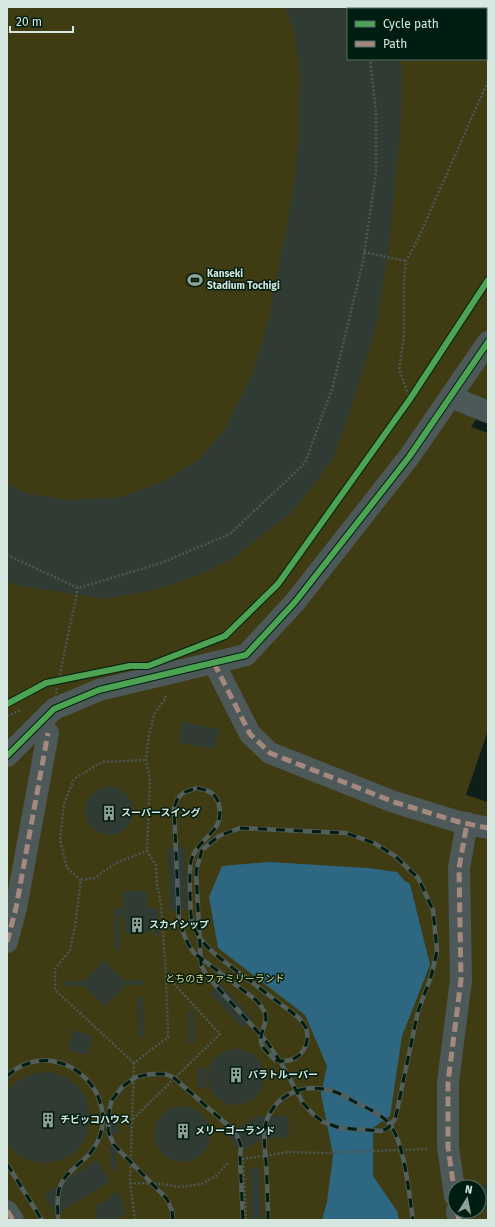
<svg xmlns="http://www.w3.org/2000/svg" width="495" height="1227" font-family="'Fira Sans','Noto Sans JP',sans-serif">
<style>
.green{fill:#3f3b13;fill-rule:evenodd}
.water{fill:#2d6781}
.building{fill:#303b34}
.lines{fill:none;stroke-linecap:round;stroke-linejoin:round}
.path{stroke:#4c5855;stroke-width:2.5;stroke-dasharray:2 2;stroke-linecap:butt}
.minor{stroke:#4d5958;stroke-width:22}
.rail-casing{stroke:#535f5c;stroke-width:4.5}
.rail{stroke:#001d12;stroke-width:3;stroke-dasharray:9;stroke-linecap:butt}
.path-bridge{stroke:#4c5855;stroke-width:2.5;stroke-dasharray:2 2;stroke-linecap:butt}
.quiet{stroke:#a5887d;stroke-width:5;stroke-dasharray:10 5;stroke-linecap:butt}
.cycleway-casing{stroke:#001d12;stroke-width:8}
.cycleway{stroke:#4ca352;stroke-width:6}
.labels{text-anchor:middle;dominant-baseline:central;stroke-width:3;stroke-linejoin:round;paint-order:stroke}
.poi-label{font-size:10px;font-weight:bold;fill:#d5e7de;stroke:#001d12;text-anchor:start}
.park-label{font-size:10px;fill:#ebdc86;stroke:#001d12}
</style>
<rect width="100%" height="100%" fill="#0e1f19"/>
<!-- green -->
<path class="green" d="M7,7H488V402L471,427L488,433V730L466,795L488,802V1220H7ZM348,9H486V59H348ZM455,1187H479V1211H455Z"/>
<!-- water -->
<path class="water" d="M269,862L368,868L397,872L405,881L410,884L430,965L402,1036L390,1116L373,1128V1176L397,1211L399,1220H322L327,1202L333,1155L321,1094L327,1066L305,1015L218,948L209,897L222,866Z"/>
<!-- building -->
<g class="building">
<path d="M285,7H388L389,9H348V59H400L402,70L401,120L390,237L377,323L350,411L333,458L313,486L292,512L229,561L191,578L154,590L104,599L15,585L7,580V484L29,494L69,500L120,497L162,482L199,460L226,427L252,375L269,319L293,191L299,138L300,73L294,30Z"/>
<path d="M182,722L219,729L215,749L178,743Z"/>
<circle cx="109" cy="811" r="24"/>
<path d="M185,847L187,910L170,911L168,848Z"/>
<path d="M123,891H147V908H158L159,935H153V918H149V933H125L124,916H119L120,950H115L114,908H124Z"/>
<path d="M103,961L126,981L145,980V985H126L105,1007L84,986H65L64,981H84Z"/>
<path d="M220,983L252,1019L242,1028L210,993Z"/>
<path d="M137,997H143L144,1036H138Z"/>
<path d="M189,1010H194L195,1043H189Z"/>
<path d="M73,1030L93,1036L87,1055L68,1050Z"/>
<circle cx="236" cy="1077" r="28"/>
<rect x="198" y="1068" width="9" height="20"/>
<path d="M50,1072L64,1077L77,1085L86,1097L90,1112L89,1127L84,1141L74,1153L61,1160L46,1163L31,1161L18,1155L8,1144L7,1093L9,1089L20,1079L35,1073Z"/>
<circle cx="182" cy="1134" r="28"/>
<path d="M289,1115V1137L262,1139L239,1152L229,1134L256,1117Z"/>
<path d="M110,1122H118L119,1133L110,1134Z"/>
<path d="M110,1145H116L117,1170H111Z"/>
<path d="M97,1160L110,1181L56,1215L44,1194Z"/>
<path d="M260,1167L261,1220H251L250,1168Z"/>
<path d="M483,1184H488V1216H486Z"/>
<path d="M118,1192L126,1214L116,1218L117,1220H97L96,1205L110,1200L108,1196Z"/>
</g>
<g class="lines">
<!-- path -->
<g class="path">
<path d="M356,7L357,9"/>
<path d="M364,252L406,261"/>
<path d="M410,399L399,369L404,337V278L406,261L417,241L488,81"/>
<path d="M7,555L78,588L161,563L230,534L305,463L333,386L363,261L376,173V113L370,59"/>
<path d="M58,683L78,588"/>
<path d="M7,716L21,710"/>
<path d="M81,880L67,868L60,840L64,804L74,779L102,762L146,760"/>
<path d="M134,1063L55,990V969L70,950L75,926L81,880L95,878L116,863L147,851"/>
<path d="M133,1119L220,1034L167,976"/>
<path d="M130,1183L162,1184L180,1187L202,1184L216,1176L228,1163"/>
<path d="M135,1220L130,1183L134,1063L168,1037L166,975L161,903L157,884L156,865L147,851L150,779L146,760L149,735L154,714L166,698L165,696"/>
<path d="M246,1220L243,1159L288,1152L323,1153L427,1149"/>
</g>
<!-- minor -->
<g class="minor">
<path d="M451,397L488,412"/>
<path d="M214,663L250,734L270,753L394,802L459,822L488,828"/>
<path d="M7,756L54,709L99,690L246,655L295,602L409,457L488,342"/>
<path d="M7,942L16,908L48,733"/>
<path d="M455,1196L448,1147V1082L461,980L459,868L467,823"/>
<path d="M7,1211L13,1220"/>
<path d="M457,1211L459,1220"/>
</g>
<!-- rail casing -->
<g class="rail-casing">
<g id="rail">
<path d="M197,788C207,790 217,793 219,805C225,834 198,836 191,861C189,871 190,911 192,922C198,947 234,968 253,983C268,995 284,1006 299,1018C301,1021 305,1025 306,1028C311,1044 301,1061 284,1061C281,1061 278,1061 275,1060C273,1058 270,1055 268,1053C251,1037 270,1028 265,1013C263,1009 260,1004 256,1000L194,953L188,944L179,922L174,808C178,794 183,792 197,788Z"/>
<path d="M240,828L346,833L374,843L395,856L418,878L433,910L437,951L431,977L418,1011L397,1111L395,1119L388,1128L381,1131L340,1128L323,1122L313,1114L303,1103L280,1061L267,1042L207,976L201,965L196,871L202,850L219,836Z"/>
<path d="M7,1076C19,1065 35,1059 52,1061C92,1067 117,1113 94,1148C85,1162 68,1169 61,1184C56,1194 58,1209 58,1220"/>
<path d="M7,1164L42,1220"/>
<path d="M173,1220L172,1211L167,1199L114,1145L108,1131L109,1111L112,1100L122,1087L136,1077L151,1074H165L173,1077L231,1128L237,1136L241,1145L240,1158L243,1220"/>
<path d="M268,1220C268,1201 267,1182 266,1162C265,1148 262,1131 268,1117C279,1092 307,1083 332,1091C341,1093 350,1100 359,1104C371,1110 383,1115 391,1126C405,1146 409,1195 413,1220"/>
</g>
</g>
<!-- rail -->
<use href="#rail" class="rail"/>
<!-- path-bridge -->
<path class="path-bridge" d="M48,733L57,688"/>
<!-- quiet -->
<g class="quiet">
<path d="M214,663L250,734L270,753L394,802L459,822L488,828"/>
<path d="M7,942L16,908L48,733"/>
<path d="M455,1196L448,1147V1082L461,980L459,868L467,823"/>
<path d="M7,1211L13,1220"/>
<path d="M457,1211L459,1220"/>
</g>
<!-- cycleway casing -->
<g class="cycleway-casing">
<g id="cycleway">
<path d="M7,704L46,683L130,666H148L225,636L278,584L410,399L488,280"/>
<path d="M7,756L54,709L99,690L246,655L295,602L409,457L488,342"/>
</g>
</g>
<!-- cycleway -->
<use href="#cycleway" class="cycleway"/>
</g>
<!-- icons -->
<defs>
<g id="stadium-bare" transform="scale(1.2)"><path d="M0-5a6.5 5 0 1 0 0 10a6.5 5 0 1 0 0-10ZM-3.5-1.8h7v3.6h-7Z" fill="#8fa199" stroke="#001d12" stroke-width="2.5" paint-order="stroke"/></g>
<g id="building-bare" transform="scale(1.2)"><path d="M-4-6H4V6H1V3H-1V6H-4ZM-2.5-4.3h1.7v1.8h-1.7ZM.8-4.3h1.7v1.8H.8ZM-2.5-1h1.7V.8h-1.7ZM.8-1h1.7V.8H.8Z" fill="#8fa199" stroke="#001d12" stroke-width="2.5" paint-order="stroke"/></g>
</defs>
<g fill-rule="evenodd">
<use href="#stadium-bare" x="195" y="280"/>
<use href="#building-bare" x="109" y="813"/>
<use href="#building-bare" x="137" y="925"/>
<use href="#building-bare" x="236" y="1075"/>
<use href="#building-bare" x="48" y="1120"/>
<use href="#building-bare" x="183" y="1131"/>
</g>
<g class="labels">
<!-- poi labels -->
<g class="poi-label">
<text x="207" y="274">Kanseki<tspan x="207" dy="12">Stadium Tochigi</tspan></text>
<text x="121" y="813">スーパースイング</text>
<text x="149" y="925">スカイシップ</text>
<text x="248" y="1075">パラトルーパー</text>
<text x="60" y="1120">チビッコハウス</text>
<text x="195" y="1131">メリーゴーランド</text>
</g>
<!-- park labels -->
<g class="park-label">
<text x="225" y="979">とちのきファミリーランド</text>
</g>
</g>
<!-- border -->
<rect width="495" height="1227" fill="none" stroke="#d5e7de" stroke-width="16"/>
<!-- legend -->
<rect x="347" y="8" width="140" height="52" fill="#001d12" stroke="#556e64"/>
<rect x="355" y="21" width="20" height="6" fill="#4ca352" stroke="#556e64"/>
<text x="383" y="28" font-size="12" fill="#d5e7de">Cycle path</text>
<rect x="355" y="41" width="20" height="6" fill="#a5887d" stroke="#556e64"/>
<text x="383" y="48" font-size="12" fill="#d5e7de">Path</text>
<!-- north arrow -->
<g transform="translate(467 1199) rotate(10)"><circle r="19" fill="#001d12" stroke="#556e64"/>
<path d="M0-3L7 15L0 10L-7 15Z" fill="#8fa199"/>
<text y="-6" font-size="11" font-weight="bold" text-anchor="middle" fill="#d5e7de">N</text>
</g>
<!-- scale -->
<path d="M10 26v6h63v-6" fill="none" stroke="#d5e7de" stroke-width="2"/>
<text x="16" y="26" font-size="12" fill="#d5e7de" stroke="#001d12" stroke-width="3" paint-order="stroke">20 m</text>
</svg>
